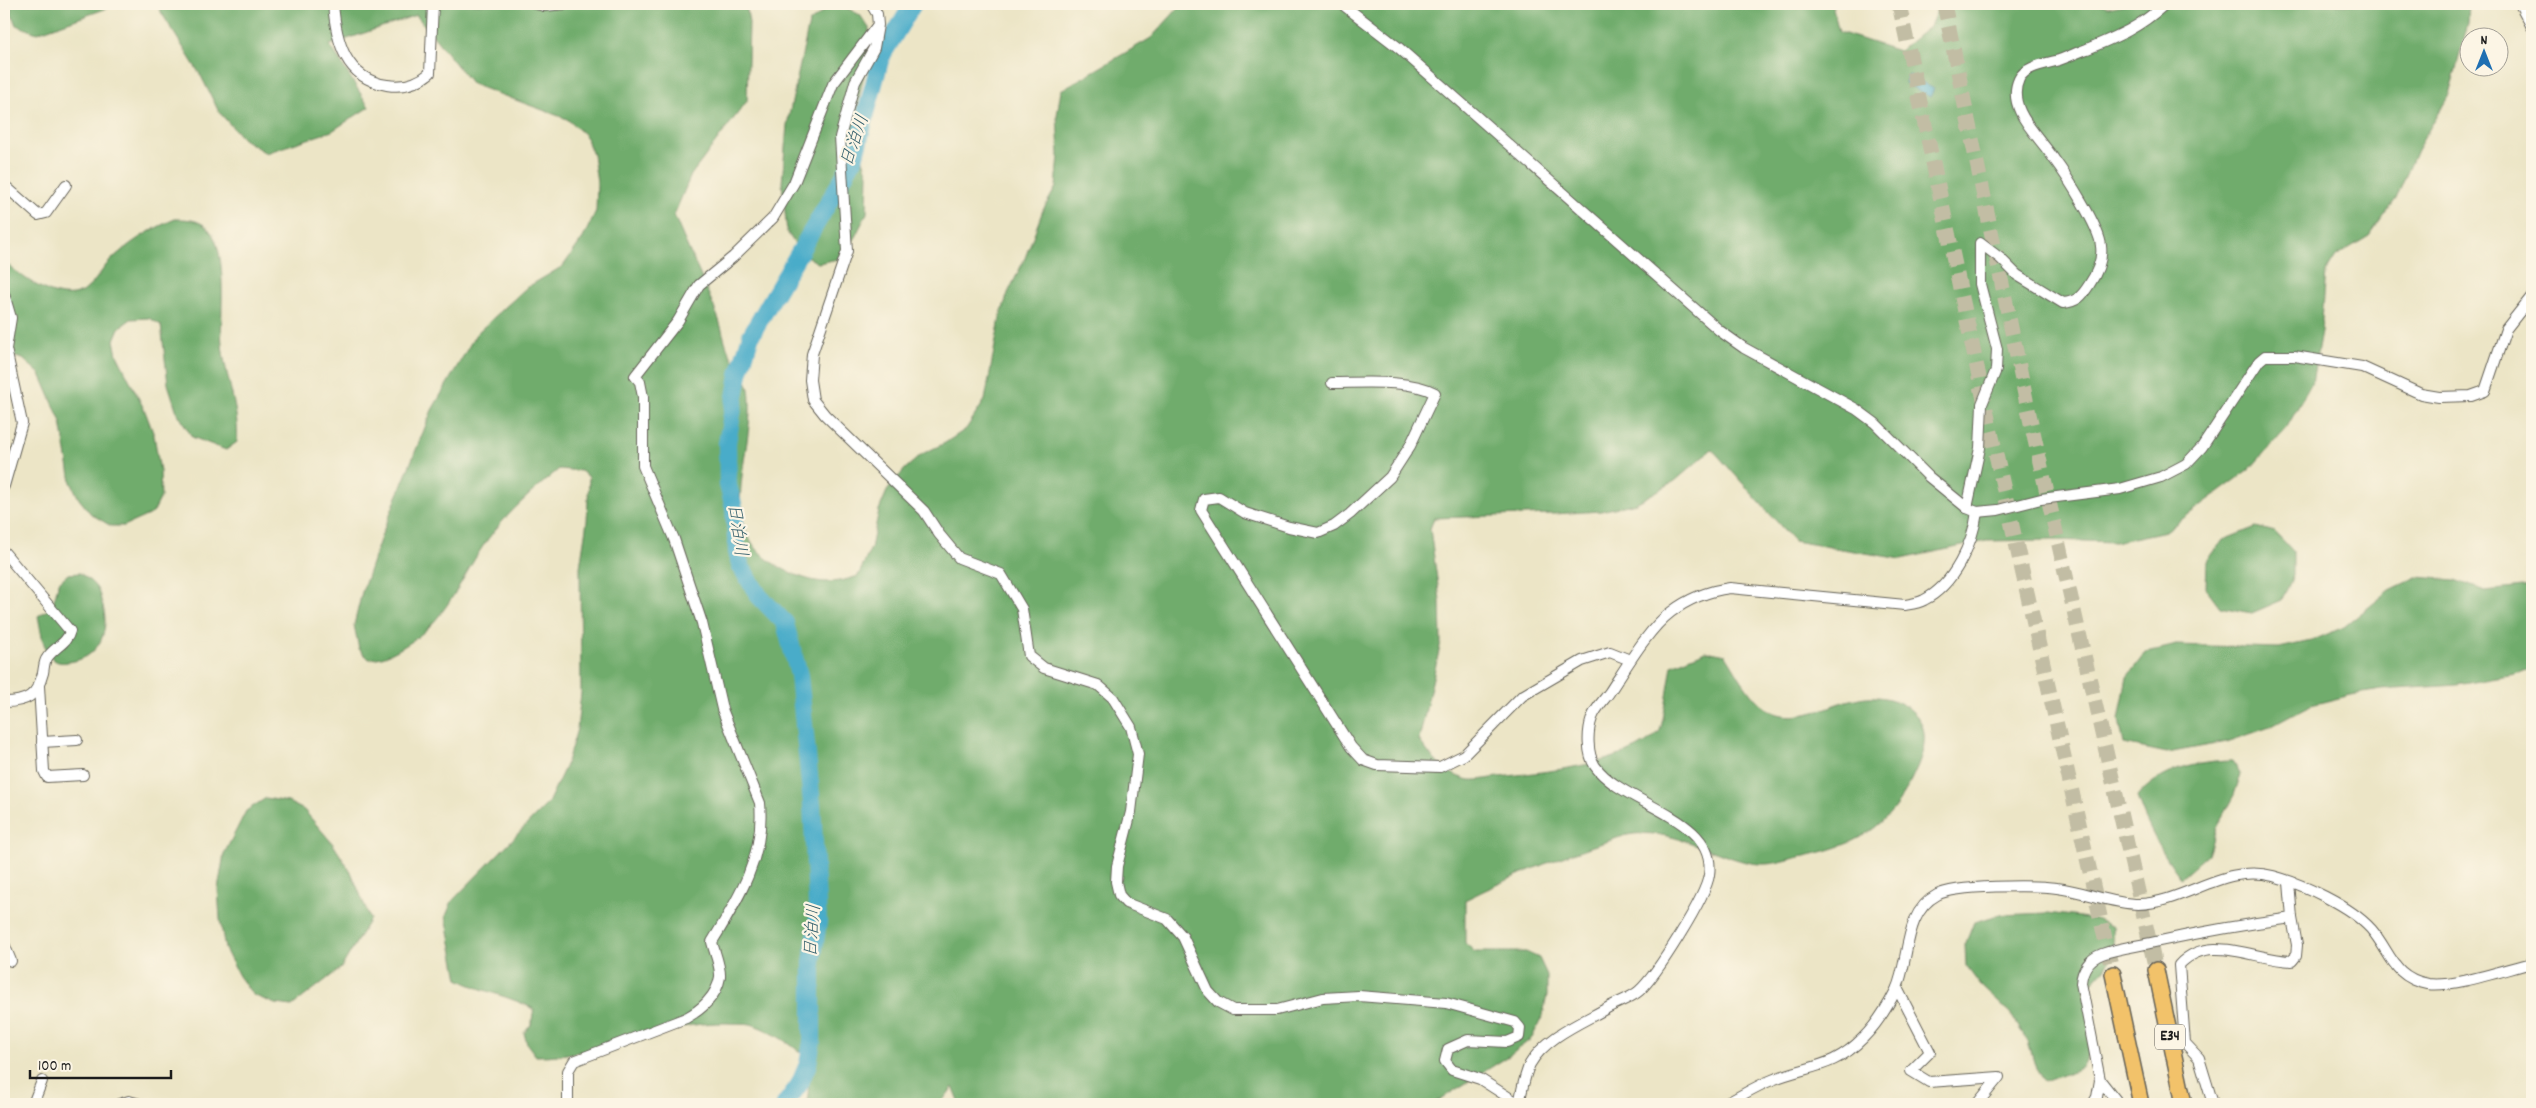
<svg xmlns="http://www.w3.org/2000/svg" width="2536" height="1108" font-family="Dekko,'Klee One',sans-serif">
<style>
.forest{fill:#70ac6c;stroke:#466444}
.water{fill:#4aacc9;stroke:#336472}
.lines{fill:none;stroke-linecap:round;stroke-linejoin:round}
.river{stroke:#4aacc9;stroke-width:18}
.highway-tunnel{stroke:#c2bda4;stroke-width:15;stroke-dasharray:15 8;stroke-linecap:butt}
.minor-casing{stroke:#656258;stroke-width:12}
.highway-casing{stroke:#656258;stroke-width:18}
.minor{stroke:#fff;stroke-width:10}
.highway{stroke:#f2c26a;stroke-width:15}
.labels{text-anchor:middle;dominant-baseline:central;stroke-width:4.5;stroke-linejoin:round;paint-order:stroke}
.shield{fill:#fcf5e5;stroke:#5f5d58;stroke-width:1}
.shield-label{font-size:15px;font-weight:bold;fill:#1c1c1c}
.water-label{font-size:18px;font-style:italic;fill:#315d6a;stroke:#fcf5e5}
</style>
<rect width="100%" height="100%" fill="#fcf5e5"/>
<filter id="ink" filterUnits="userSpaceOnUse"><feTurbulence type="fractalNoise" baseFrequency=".02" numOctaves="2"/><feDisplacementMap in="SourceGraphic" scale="10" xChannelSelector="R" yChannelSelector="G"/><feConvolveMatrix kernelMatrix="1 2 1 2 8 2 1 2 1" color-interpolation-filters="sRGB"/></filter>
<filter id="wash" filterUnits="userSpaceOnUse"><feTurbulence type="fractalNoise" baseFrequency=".0096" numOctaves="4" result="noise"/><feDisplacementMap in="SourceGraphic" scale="20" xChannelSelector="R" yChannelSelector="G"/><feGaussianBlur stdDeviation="1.12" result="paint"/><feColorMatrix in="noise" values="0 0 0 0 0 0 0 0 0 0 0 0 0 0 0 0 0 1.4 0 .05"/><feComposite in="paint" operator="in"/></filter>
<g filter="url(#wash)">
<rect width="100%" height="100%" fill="#ece5c6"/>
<!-- forest -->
<g class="forest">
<path d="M11,4H119L37,33L16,25L11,13Z"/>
<path d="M156,4H746L749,23L747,101L691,175L674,215C688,250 706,285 719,320C723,332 725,345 731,356C736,366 747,378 749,389C758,454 706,531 785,570C812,583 829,586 858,576L871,548L879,510L887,491L905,469L922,454L945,443L966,429L985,400L1000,318L1008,293L1025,258L1043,210L1056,187L1059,155L1057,115L1061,90L1151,38L1182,4H1832L1839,32L1899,51L1930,26L1940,4H2098L2108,8L2126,4H2469L2468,23L2449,95L2417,150L2396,199L2369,236L2336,256L2326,272L2321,332L2312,382L2287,427L2249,470L2166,531L2115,542L2053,540L1986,541L1901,559L1794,541L1712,449L1675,481L1636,503L1601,511L1554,514L1434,518L1430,529L1440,600L1441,642L1419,740C1431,757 1444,773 1465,779C1474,782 1489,778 1499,777C1542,772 1629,765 1659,732C1663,728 1670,676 1672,665L1706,651L1726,655C1739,675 1754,707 1778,714C1804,721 1831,704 1855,699C1877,693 1905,699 1919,719C1931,738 1920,762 1911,780C1887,831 1853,846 1800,857C1779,862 1768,867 1746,862C1706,852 1670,827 1627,835C1616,838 1604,843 1593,846C1549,861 1507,879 1465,900V943L1475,952H1526L1539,958L1547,975V995L1543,1015L1532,1038L1512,1054L1433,1104H1228L1219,1102L1205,1104H960L953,1087L940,1104H808L809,1059C792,1045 775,1033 754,1025C746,1022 736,1024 728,1023C661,1021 602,1057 536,1056L527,1044L524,1033L531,1025L534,1009C510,996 482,992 458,979L446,916L452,901L548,803L566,765L577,729L581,693L580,567L587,521L589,477L581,471L559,469C534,490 507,513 488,539C461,576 451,614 411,642C397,651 386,658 369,659L359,649L354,625L362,592L382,534L432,410L476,334L526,288L563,266L583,238L596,211L597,183L593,155L585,135L567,119L472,84L416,15L330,45L369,107L332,131L266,153L243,139L219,112L201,76Z"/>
<path d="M843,6L860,15L869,28V48L856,113L858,146L868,174L867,213L855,237L838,259L818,263L801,253L787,232L782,183L787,125L809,23L828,7Z"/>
<path d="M175,219C185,219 195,219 204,225C231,244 219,316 222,344C225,377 240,409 237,442L226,450L192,437L177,412L168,384L161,325L149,318L131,319L119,328L114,340L117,355L145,411L154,435L160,471L161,497L153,513L124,526H111L91,514L79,499L71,482L61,422L40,374L23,359L4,354V262C23,277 57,305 82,292C92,287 101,271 108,263C128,243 149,230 175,219Z"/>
<path d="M2256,527L2275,532L2293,551V576L2282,600L2252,613L2220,607L2206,588L2207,561L2223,540Z"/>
<path d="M80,573C85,577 91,581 95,586C98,589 100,595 101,600C112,629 100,659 68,662C63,663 57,663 53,659C42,649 41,629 38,616L52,607L59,582L68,574Z"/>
<path d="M2417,577L2455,580L2485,591L2532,586V668L2514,675L2457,685L2381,690L2351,695L2311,705L2270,727L2227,742L2167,753L2124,744L2119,720L2127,677L2146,652L2176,645L2279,648L2311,641L2344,627L2390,590Z"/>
<path d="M2232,761L2241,774L2234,795L2216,828L2208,854L2181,878C2162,853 2147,827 2137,797C2160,769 2197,762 2232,761Z"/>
<path d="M266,798L288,802L304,810L333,844L352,874L370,919L341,968L292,1006L275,1004L253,995L239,976L225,949L220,919L218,889L224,854L246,811Z"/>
<path d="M2048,913L2095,919L2113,927C2115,962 2107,968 2084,991C2095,1028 2102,1031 2083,1067L2044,1082L2036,1069L2028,1042L2010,1013L1981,986L1966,966L1965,945L1974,922L1999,915Z"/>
</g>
<!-- water -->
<path class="water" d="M1909,75L1934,89L1930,97L1905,83Z"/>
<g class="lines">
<!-- river -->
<path class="river" d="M785,1104L799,1085L808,1064L812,1041V962L818,922L812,804L799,675L785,623L759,596L740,565L737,552L734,508L728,485L727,443L739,374L751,335L854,159L881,57L913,4"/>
</g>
</g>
<g filter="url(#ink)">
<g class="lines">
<!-- highway-tunnel -->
<g class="highway-tunnel">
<path d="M1899,4L1990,428L2113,974"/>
<path d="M1944,4L2029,414L2156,970"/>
</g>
<!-- minor casing -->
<g class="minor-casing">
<g id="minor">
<path d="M333,4C336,40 345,79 387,85C404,88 418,83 430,73L433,4"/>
<path d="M536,4L544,6L566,4"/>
<path d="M871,4L877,14L878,25L874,48L855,82L840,137L847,251L812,354L810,380L813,400L825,415L924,511L939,534L959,558L1001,574L1022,609L1029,656L1044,668L1098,685L1113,698L1131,727L1138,754L1131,812L1117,866L1116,882L1119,895L1126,903L1167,919L1183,937L1208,991L1218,1002L1233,1010H1277L1323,998L1359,996L1446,1003L1515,1022L1520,1028L1519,1037L1507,1042L1468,1040L1448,1049L1445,1061L1452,1070L1480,1079L1519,1104"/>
<path d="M1342,4L1399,48L1720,331L1744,348L1856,409L1875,423L1929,477L1967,508L1977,512L1998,510L2041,499L2120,489L2161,477L2186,464L2202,447L2259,361L2265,356H2294L2362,367L2421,394L2439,397L2471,396L2485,391L2506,329L2532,296"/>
<path d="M2520,4L2532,27"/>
<path d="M4,185L38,215L46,213L66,185"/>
<path d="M4,294L11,318L6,349L22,423L4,486"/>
<path d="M1332,383C1362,383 1409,379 1435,393L1410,446L1390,477L1350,514L1334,526L1318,533L1289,527L1245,513L1219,497L1204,499L1201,510L1351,747L1363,760L1377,765L1440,767L1464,755L1522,696L1582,661L1610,652L1630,660"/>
<path d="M1967,508L1980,448L1982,404L1996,370L1997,349L1980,284V243L2000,258L2017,275L2063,303C2077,302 2082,296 2089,285C2097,273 2103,260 2101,246C2100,228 2066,175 2054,159C2040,137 2005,109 2019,79C2025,66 2046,64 2059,60C2068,57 2078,52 2087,49C2119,36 2140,27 2165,4"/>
<path d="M4,552L70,631C67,644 54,647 47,658C44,661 44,668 43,673C37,696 27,702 4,702"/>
<path d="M39,686L44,771L47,777L83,775"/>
<path d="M42,742L77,740"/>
<path d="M4,944L11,961"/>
<path d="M1897,988L1930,1052L1911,1071L1929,1082L1999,1077L1977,1104"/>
<path d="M2100,1080L2119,1104"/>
<path d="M33,1104L42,1081"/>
<path d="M119,1104L129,1101L140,1104"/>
<path d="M568,1104V1071L574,1061L686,1018C701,1010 717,996 720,977C721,967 714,951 712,942C739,898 765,856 760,803L722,709L702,623L674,539L643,466V397L640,382L635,376L678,321L699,285L733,257L773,218L794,183L833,84L877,26"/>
<path d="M1519,1104C1522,1091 1524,1076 1530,1064C1545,1037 1583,1022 1609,1007C1618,1002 1631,998 1639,991C1656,976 1706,897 1709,875C1718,817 1622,805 1595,766C1587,754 1587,732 1592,718C1595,709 1604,700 1609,693C1625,669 1648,629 1671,612C1688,599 1708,591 1730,588L1905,605C1911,604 1919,603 1924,600C1954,585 1973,543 1977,512"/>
<path d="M1725,1104C1741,1096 1756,1086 1772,1080C1809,1065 1833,1069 1863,1038C1876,1025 1888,1006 1896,990C1910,960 1903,913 1937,895C1955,885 2035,885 2057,888C2084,891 2112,904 2138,904C2185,903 2225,863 2273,876C2303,884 2350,906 2371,929C2391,952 2392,977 2428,984C2452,988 2507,969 2532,963"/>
<path d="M2093,1104L2097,1097L2100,1080L2081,983C2082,970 2089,959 2102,954C2118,948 2138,946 2155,942C2201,932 2246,924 2292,918L2289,882"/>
<path d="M2213,1104L2199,1058L2185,1043L2179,965C2209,932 2254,960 2292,961L2296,956L2297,945L2292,918"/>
</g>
</g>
<!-- highway casing -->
<g class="highway-casing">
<g id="highway">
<path d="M2156,970L2184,1104"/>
<path d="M2113,974L2141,1104"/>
</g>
</g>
<!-- minor -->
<use href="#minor" class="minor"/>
<!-- highway -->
<use href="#highway" class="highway"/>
</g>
</g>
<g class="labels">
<!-- shield labels -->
<rect class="shield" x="2155" y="1024.5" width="30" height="25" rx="4"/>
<g class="shield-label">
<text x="2170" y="1037">E34</text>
</g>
<!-- water labels -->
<g class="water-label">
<text transform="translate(856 141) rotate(-71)">日泊川</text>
<text transform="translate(736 530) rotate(82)">日泊川</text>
<text transform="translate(814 931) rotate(-86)">日泊川</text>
</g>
</g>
<!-- margin -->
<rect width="2536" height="1108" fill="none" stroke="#fcf5e5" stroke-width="20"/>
<!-- north arrow -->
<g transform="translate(2484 52)"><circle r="24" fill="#fcf5e5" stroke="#a29e95"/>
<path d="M0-4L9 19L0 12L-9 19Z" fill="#1f6fb2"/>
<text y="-8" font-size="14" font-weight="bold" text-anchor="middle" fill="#1c1c1c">N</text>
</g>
<!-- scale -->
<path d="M30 1070v8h141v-8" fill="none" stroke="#1c1c1c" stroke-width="2.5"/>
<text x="38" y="1070" font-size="15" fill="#1c1c1c" stroke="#fcf5e5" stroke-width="4" paint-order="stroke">100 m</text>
</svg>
